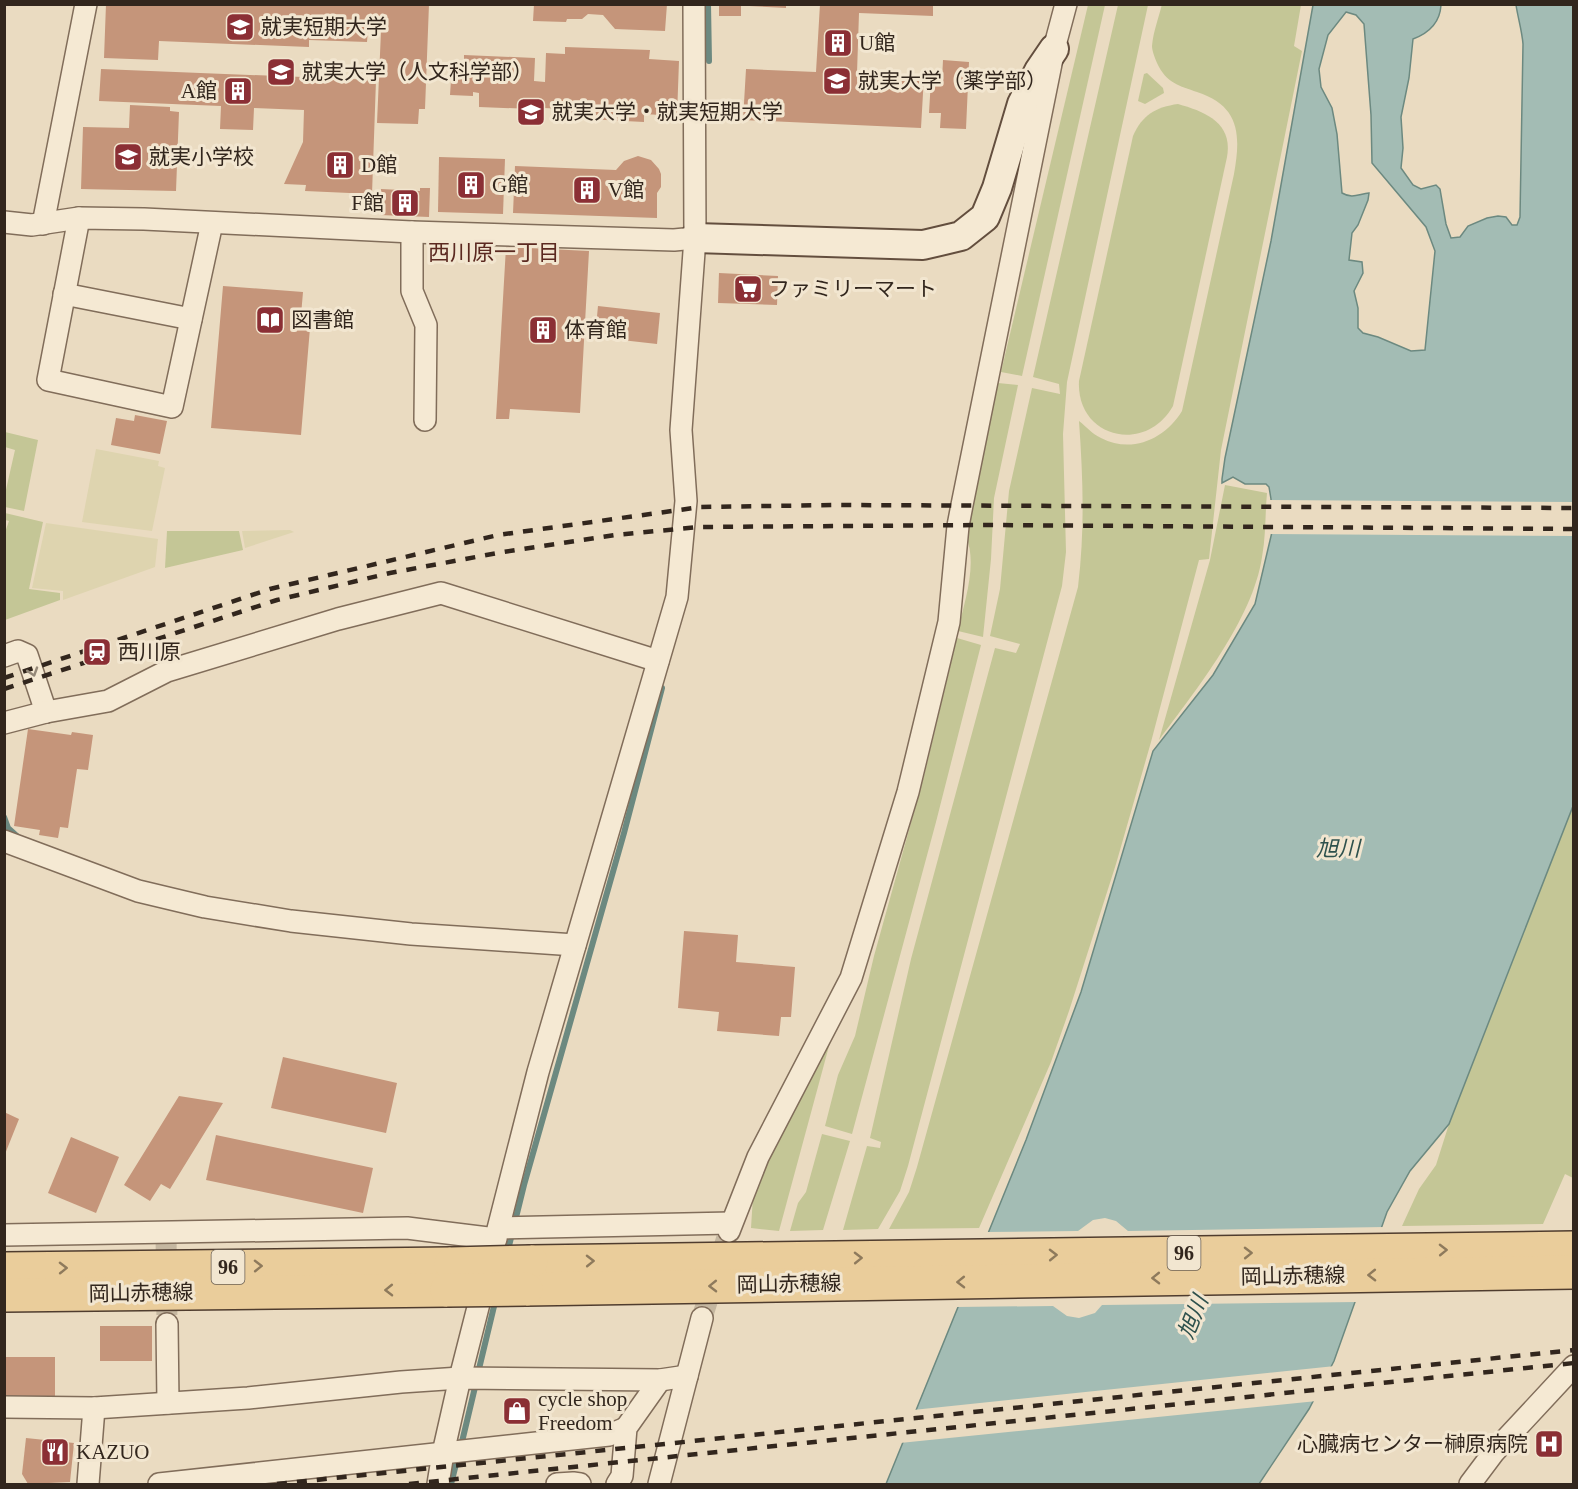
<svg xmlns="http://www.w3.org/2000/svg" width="1578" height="1489" font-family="'Times New Roman','Noto Sans JP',serif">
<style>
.farmland{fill:#ded4af}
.green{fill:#c4c696}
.water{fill:#a3bcb4;stroke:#6c8980;stroke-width:1.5;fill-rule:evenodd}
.pier{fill:#eadbc1}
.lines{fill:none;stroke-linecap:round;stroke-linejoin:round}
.stream{stroke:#6c8980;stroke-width:6}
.building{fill:#c5957a}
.street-tunnel{stroke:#c5b7a0;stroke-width:21;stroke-dasharray:21 10;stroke-linecap:butt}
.street-casing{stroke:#816d5a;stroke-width:24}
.secondary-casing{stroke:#634e3e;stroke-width:32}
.primary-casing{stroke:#4f3c2e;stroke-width:36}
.street{stroke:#f5e9d3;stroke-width:21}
.secondary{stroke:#f5e9d3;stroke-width:28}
.primary{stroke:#eacd9b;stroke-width:33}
.rail{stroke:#32261d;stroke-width:4.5;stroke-dasharray:10 10;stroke-linecap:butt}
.primary-bridge-casing{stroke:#4f3c2e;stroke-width:36;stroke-linecap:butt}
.primary-bridge{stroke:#eacd9b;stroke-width:33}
.oneway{stroke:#948878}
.oneway2{stroke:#8e7a5c}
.labels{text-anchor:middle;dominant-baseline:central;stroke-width:6;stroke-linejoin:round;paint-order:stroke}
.shield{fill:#f2e6d0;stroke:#6c6053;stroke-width:1.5}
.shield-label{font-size:20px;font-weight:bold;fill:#32261d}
.poi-label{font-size:21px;fill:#32261d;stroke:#f2e6d0;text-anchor:start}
.street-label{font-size:21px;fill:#32261d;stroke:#f2e6d0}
.neighbourhood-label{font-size:22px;fill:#5b2920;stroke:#f2e6d0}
.water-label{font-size:22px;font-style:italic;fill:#2e514d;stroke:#f2e6d0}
</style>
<rect width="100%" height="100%" fill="#eadbc1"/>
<!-- farmland -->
<g class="farmland">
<path d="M96,449L159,461L158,466L165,468L152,531L82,522Z"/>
<path d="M46,523L158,539L155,567L63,600V591L32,588Z"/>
<path d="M290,530L294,532L245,548L242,531Z"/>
</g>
<!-- green -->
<g class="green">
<path d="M1162,4L1301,5L1294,46L1302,51L1221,450L1209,559L1199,560L1151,742L1116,864L1069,1011L1051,1062L979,1228L889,1229L909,1192L917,1167L1078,587C1085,529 1083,478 1079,421C1087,427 1092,434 1101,438C1132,454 1165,439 1182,411L1234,174C1241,135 1240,106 1197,92C1180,86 1166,83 1157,63C1155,58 1152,51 1152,46C1153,32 1159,17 1162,4Z"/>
<path d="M1088,5H1105L1022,376L1001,372Z"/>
<path d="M1118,5H1148L1067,382L1063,434L1066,552L1062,586L908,1166L900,1191L878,1229L843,1230L867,1146L880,1148L881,1142L870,1138L911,959L995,648L1016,653L1020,644L990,636L1000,589L1009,491L1032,388L1060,394L1059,384L1033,377Z"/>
<path d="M1147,73L1163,88L1164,93L1145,104L1138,101L1144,74Z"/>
<path d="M1178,104C1206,112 1233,123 1227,157L1173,406C1145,455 1076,438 1079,381L1133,136C1142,115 1156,107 1178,104Z"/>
<path d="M998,383L1018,385L994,498L991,559L983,637L958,631C964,602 978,565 966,536L983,448Z"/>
<path d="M5,432L38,440L24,511L5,507V494L15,450L5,447Z"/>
<path d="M1225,485L1267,493C1265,514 1266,536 1262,557C1253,619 1196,690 1159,740L1210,560Z"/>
<path d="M5,513L43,522L29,589L60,593V600L5,620L4,535L9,521L5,520Z"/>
<path d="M167,531H239L243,550L165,568Z"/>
<path d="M957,638L981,645L936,822L852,1134L825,1126L838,1075L855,1036L874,956L924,776Z"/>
<path d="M1573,806V1178L1565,1174L1543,1224L1402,1226L1419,1189L1436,1165L1449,1124Z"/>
<path d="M832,1035L779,1231L751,1228L753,1196L783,1124Z"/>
<path d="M822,1134L850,1141L823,1230L790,1231L798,1203L806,1192Z"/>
</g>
<!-- water -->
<path class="water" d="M1313,5H1441C1440,23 1429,33 1413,39L1409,78L1401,117L1403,148L1401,168L1413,185L1421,189L1436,185L1440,189L1446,224L1451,238L1460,237L1468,226L1487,218L1498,216L1506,217L1512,225H1517L1520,217L1523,44C1522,31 1518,18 1516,5H1573V806L1449,1124L1410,1171L1387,1212L1334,1361L1309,1409L1259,1484H886L1026,1140L1081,992L1153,751L1213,675L1255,604L1272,532L1271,499L1269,487L1266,484H1245L1233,477L1222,483V479L1225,458L1271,241ZM1346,12L1356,15L1364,24L1371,115L1372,163L1426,227L1435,251L1425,350L1411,351L1378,337L1363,333L1358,328V308L1354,291L1363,273L1362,262L1349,260L1352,233L1358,225L1368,200L1369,193C1359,194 1352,199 1342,193L1337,134L1332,108L1321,87L1319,69L1328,35Z"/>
<!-- pier -->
<g class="pier">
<path d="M1268,500L1573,502V536L1268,534Z"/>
<path d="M1105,1218L1116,1221L1128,1231L1385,1227L1358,1302L1102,1305L1095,1313L1079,1318L1067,1316L1053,1306L955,1307L986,1232L1078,1231L1093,1220Z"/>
<path d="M1335,1366L1317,1401L900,1443L913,1410Z"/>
</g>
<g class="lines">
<!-- stream -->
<g class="stream">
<path d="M708,4L709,61"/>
<path d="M4,817L8,828L19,838"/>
<path d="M507,1254L524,1185L624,833L662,688"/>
<path d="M478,1373L496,1298"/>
<path d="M461,1446L476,1383"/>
<path d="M451,1484L458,1456"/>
</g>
</g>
<!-- building -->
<g class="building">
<path d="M106,4H429L425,109H419L418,124L377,123L381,31L368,30L367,42L309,40V47L159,41L158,60L104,58Z"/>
<path d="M534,4H667L665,31L615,29L603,15L588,14L582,19H567L566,22L533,21Z"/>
<rect x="719" y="4" width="22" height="12"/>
<path d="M749,4H786V8L749,6Z"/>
<path d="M820,4H933V16L859,13L857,73L924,76L921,128L743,120L746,69L816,72Z"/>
<path d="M565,47L650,50L649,59L679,61L677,116L644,114V122L567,118V109L543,108L544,100L534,99L533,109L479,107V93L473,92V96L450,95L452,65L464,66V55L535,58L534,81L545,82L546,53L565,54Z"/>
<path d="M943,60L969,62L966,129L940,128L941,113H929L931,79L942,80Z"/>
<path d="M101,69L376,80L372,194L305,191L306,185L284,184L303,142L304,110L254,108L253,130L220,129L221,106L99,101Z"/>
<path d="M130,105L170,107V111L179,112L176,191L81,189L83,127L129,128Z"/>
<path d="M638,156L651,160L659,169L661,174V187L657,193V218L513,213L515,166L616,170L624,161Z"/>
<path d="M439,157L505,159L503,214L438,212Z"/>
<path d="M420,188H430L429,217L380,215L381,189L420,191Z"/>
<path d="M506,247L589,251L580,413L510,409L509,419H496Z"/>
<path d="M719,273L778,276L777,305L718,303Z"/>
<path d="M223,286L303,292L300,327L310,328L301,435L211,428Z"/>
<path d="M598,306L660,313L657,344L595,337Z"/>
<path d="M135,415L167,421L160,454L111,445L116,418L134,421Z"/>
<path d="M28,729L71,735L72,732L93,735L88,770L77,769L68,828L60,827L58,838L39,835L40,830L14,826Z"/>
<path d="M684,931L738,935L736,962L795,967L791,1017H781L779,1036L717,1031L719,1012L678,1008Z"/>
<path d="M283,1057L397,1083L386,1133L271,1108Z"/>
<path d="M179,1096L223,1103L170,1189L161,1184L150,1201L124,1185Z"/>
<path d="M4,1112L19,1119L5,1154H4Z"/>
<path d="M216,1135L373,1168L363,1213L206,1180Z"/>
<path d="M71,1137L119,1157L96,1213L48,1193Z"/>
<rect x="100" y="1326" width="52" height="35"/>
<rect x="4" y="1357" width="51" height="40"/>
<path d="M26,1438L74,1443L70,1482L28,1484L22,1474Z"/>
</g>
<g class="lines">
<!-- street-tunnel -->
<g class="street-tunnel">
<path d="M166,1232L167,1324"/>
<path d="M702,1318L729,1231"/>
</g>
<!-- street casing -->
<g class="street-casing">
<g id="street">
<path d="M79,218L48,380L172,407L212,223"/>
<path d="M4,222L32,225L79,218L144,219L412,232L674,240L695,238"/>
<path d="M43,224L86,4"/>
<path d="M412,232V291L426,325L425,420"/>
<path d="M64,294L191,319"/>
<path d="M4,656L18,651L27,655L46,712"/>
<path d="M4,723L46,712L108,701L167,671L338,619L441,593L658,661"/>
<path d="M4,841L138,891L205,907L291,921L411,934L575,945"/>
<path d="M499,1228L731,1223"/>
<path d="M729,1231L758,1157L851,978L908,792L949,622L958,526L962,505L1054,49L1066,4"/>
<path d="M4,1235L407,1228L496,1239"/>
<path d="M167,1324L168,1403"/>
<path d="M4,1407L94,1408L248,1398L401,1382L460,1378L660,1380L687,1376"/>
<path d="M88,1484L94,1408"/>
<path d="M159,1484L609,1435L626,1428"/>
<path d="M438,1484L443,1453L460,1378L538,1072L677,597L686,501L681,430L695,238L694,4"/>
<path d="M557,1484L573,1483L580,1484"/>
<path d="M617,1484L622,1476L626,1428L660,1380"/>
<path d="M659,1484L702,1318"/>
<path d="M1470,1484L1494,1452L1574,1366"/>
</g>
</g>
<!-- secondary casing -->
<g class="secondary-casing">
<path id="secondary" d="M695,238L923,245L961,236L985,217L997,188L1022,104L1039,71L1054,49"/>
</g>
<!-- primary casing -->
<g class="primary-casing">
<g id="primary">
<path d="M531,1262L1574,1248"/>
<path d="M4,1269L451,1264"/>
<path d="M526,1289L1574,1272"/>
<path d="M4,1295L447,1290"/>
</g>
</g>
<!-- street -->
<use href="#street" class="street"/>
<!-- secondary -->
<use href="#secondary" class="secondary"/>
<!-- primary -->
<use href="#primary" class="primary"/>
<!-- rail -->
<g class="rail">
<path d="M4,678L270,589L498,535L701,507L835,505L1574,508"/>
<path d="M4,689L277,600L390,573L503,552L615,535L699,527L985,525L1574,529"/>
<path d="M277,1484L1574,1350"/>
<path d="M409,1484L1574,1363"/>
</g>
<!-- primary-bridge casing -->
<g class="primary-bridge-casing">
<g id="primary-bridge">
<path d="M451,1264L531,1262"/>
<path d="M447,1290L526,1289"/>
</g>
</g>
<!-- primary-bridge -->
<use href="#primary-bridge" class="primary-bridge"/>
</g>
<!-- one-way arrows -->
<defs><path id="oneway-chevron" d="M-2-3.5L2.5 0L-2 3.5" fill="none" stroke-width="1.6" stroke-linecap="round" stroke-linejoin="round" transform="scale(1.5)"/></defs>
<use class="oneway" href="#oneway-chevron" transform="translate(33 672) rotate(72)"/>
<g class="oneway2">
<use href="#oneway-chevron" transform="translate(1443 1250) rotate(-1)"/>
<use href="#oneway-chevron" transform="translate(1248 1253) rotate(-1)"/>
<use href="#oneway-chevron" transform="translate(1053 1255) rotate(-1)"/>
<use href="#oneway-chevron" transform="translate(858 1258) rotate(-1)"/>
<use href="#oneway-chevron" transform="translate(590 1261) rotate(-1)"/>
<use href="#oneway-chevron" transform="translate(258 1266) rotate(-1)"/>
<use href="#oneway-chevron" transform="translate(63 1268) rotate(-1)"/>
<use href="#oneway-chevron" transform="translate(1372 1275) rotate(179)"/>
<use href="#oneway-chevron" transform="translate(1156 1278) rotate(179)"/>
<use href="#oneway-chevron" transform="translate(961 1282) rotate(179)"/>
<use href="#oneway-chevron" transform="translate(713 1286) rotate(179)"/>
<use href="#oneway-chevron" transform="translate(389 1290) rotate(179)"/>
</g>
<!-- icons -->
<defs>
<g id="university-square" transform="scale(1.5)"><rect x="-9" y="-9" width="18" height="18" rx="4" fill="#8b2f35" stroke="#f2e6d0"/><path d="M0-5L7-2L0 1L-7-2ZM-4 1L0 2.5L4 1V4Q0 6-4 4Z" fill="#fff"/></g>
<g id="building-square" transform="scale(1.5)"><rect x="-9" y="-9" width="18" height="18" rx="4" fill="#8b2f35" stroke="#f2e6d0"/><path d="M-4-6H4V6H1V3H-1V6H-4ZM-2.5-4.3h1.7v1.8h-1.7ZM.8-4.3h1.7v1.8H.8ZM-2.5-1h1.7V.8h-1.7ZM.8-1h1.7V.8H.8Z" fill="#fff"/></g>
<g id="school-square" transform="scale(1.5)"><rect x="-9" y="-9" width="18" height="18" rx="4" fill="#8b2f35" stroke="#f2e6d0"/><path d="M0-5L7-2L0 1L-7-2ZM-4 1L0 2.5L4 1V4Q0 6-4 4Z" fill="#fff"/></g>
<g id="supermarket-square" transform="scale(1.5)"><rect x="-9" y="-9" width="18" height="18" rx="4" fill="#8b2f35" stroke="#f2e6d0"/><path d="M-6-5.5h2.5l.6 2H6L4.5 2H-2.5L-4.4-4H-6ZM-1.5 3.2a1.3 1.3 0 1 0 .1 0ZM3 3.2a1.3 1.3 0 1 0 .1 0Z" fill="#fff"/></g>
<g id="library-square" transform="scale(1.5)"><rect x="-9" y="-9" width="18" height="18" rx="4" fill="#8b2f35" stroke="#f2e6d0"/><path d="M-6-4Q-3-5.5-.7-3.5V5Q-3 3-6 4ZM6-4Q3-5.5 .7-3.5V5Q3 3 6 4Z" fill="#fff"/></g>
<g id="station-square" transform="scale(1.5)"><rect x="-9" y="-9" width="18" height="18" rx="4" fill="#8b2f35" stroke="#f2e6d0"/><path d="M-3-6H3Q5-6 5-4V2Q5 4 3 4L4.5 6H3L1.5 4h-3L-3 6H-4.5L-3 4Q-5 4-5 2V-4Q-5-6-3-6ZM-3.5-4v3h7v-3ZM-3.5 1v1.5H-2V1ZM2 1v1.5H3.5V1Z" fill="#fff"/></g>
<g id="shop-square" transform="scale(1.5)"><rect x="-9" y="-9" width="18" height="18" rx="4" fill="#8b2f35" stroke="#f2e6d0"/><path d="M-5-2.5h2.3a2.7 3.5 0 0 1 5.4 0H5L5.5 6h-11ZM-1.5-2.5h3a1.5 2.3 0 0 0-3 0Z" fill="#fff"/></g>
<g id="hospital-square" transform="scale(1.5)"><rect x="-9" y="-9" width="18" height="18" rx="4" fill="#8b2f35" stroke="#f2e6d0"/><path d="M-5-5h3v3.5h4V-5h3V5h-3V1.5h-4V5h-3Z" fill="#fff"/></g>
<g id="restaurant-square" transform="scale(1.5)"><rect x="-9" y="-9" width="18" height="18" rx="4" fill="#8b2f35" stroke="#f2e6d0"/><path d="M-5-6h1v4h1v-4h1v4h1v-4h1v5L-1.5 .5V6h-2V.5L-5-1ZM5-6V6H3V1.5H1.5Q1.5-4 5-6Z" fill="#fff"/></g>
</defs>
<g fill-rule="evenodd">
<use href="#university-square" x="240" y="27"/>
<use href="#building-square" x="838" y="43"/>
<use href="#university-square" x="281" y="72"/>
<use href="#university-square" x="837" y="81"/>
<use href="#building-square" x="238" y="91"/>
<use href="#university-square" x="531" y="112"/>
<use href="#school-square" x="128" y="157"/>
<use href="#building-square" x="340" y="165"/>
<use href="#building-square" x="471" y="185"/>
<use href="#building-square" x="587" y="190"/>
<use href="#building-square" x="405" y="203"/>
<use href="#supermarket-square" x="748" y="289"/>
<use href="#library-square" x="270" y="320"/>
<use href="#building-square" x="543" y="330"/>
<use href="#station-square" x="97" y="652"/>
<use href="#shop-square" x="517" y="1411"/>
<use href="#hospital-square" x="1549" y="1444"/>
<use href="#restaurant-square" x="55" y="1452"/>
</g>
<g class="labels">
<!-- shield labels -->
<g class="shield">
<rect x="1167.5" y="1236" width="33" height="34" rx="4.5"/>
<rect x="211.5" y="1250" width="33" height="34" rx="4.5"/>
</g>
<g class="shield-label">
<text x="1184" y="1253">96</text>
<text x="228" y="1267">96</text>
</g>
<!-- poi labels -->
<g class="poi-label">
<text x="261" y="27">就実短期大学</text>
<text x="859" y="43">U館</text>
<text x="302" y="72">就実大学（人文科学部）</text>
<text x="858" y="81">就実大学（薬学部）</text>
<text x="217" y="91" text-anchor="end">A館</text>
<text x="552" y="112">就実大学・就実短期大学</text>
<text x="149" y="157">就実小学校</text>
<text x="361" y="165">D館</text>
<text x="492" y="185">G館</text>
<text x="608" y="190">V館</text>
<text x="384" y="203" text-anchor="end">F館</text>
<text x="769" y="289">ファミリーマート</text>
<text x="291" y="320">図書館</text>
<text x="564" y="330">体育館</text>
<text x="118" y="652">西川原</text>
<text x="538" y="1399">cycle shop<tspan x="538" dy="24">Freedom</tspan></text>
<text x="1528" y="1444" text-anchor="end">心臓病センター榊原病院</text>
<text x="76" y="1452">KAZUO</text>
</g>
<!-- street labels -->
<g class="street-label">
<text transform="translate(1293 1276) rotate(-1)">岡山赤穂線</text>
<text transform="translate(789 1284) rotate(-1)">岡山赤穂線</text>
<text transform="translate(141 1293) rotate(-1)">岡山赤穂線</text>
</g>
<!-- neighbourhood labels -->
<g class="neighbourhood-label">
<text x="494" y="252">西川原一丁目</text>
</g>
<!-- water labels -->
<g class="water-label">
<text x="1338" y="848">旭川</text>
<text transform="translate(1193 1317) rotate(-68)">旭川</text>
</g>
</g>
<!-- border -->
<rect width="1578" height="1489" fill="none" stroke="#32261d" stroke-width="12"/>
</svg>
